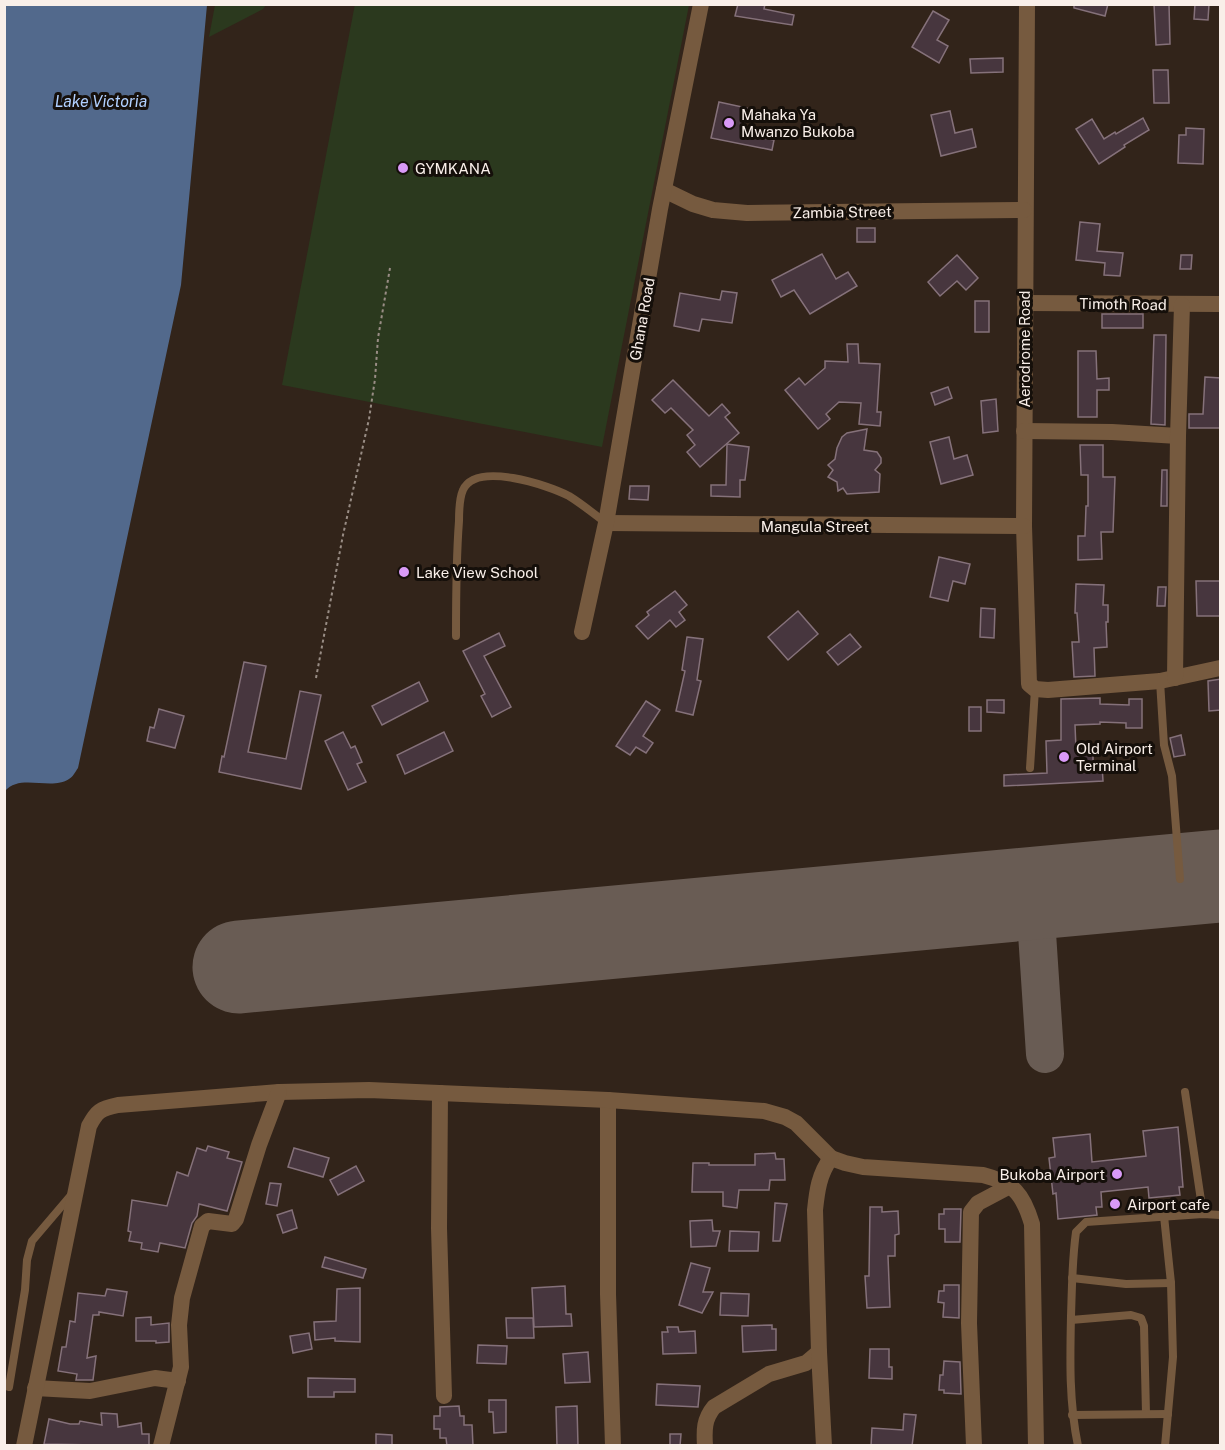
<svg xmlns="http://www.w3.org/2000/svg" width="1225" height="1450" font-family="'Public Sans',sans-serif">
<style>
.green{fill:#2b391e}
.water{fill:#52698c}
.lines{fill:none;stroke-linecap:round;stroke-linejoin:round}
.taxiway{stroke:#695c54;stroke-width:38}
.runway{stroke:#695c54;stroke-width:93}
.building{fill:#47363e;stroke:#85717a;stroke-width:1.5}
.path{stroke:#998d85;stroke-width:2;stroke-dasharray:3 3;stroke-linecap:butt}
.service{stroke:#765a3f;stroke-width:8}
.minor{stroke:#765a3f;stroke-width:16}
.poi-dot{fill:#d99af7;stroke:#150f0a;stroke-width:2}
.labels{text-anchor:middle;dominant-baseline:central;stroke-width:6;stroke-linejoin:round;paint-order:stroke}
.poi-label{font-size:15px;fill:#f9efe9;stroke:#150f0a;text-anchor:start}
.street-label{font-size:15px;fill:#f9efe9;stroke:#150f0a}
.water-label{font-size:16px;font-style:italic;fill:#b1d0ff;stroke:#150f0a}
</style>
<rect width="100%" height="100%" fill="#32241a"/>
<!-- green -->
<g class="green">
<path d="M355,4L689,5L602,447L282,385Z"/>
<path d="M215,5V4L266,5L263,9L209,37Z"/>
</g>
<!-- water -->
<path class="water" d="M5,4L207,5L181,285L78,768C75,772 73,777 69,779C51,791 20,773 5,791Z"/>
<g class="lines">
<!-- taxiway -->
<path class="taxiway" d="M1036,918L1045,1054"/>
<!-- runway -->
<path class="runway" d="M239,967L1220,876"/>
</g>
<!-- building -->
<g class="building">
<path d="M738,4H765L764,9L794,15L792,25L735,16Z"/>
<path d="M1074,4H1108L1105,16L1074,8Z"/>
<path d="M1154,4H1169L1170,44L1156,45Z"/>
<path d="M1195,4H1209L1208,20L1194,19Z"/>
<path d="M933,11L949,20L937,40L948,46L939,63L912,47Z"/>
<path d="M1003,58V72L971,73L970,59Z"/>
<path d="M1153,70H1168L1169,103H1154Z"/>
<path d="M719,102L747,108L741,134L774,140L772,150L711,138Z"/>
<path d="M950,111L955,133L972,129L976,147L941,156L931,115Z"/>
<path d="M1143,118L1149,130L1124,145L1125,147L1099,164L1076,129L1092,119L1104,139L1115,132L1116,134Z"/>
<path d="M1186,128L1204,129L1203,164L1178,163L1179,135H1186Z"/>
<path d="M1080,222L1100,224L1097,251L1123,253L1120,276L1104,275L1105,263L1076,260Z"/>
<rect x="857" y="228" width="18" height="14"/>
<path d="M822,254L836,279L848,272L857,286L810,314L794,290L781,297L772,280Z"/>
<path d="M957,255L978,278L966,290L957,281L940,296L928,282Z"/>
<path d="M1181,255H1192L1191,269H1180Z"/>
<path d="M722,291L737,293L732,323L702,319L699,331L674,326L680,293L720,300Z"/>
<rect x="975" y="301" width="14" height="31"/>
<rect x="1102" y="314" width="41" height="14"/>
<path d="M1154,335H1166L1165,425L1151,424Z"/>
<path d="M847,344H858L859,363L880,364L877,412H881L880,426L859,424L861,403L839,402L826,414L830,419L818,429L785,390L799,378L805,385L825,368V361L848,362Z"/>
<path d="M1078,351H1096L1097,379L1109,378V390H1097V417H1078Z"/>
<path d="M1205,377L1221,378V428H1189V414H1203Z"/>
<path d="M673,380L709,416L722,404L730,413L725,417L739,433L700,467L687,452L695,445L687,435L693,430L671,408L665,413L652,400Z"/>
<path d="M948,387L952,398L935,405L931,393Z"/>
<path d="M996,399L998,431L983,433L981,401Z"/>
<path d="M867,429L864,450L877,452L881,458V463L875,470L880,474L879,492L847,494L843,488L838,491L837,482L828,477L833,470L828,465L835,459L837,448L842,437L847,433Z"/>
<path d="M949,437L954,459L967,455L973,475L941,484L930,442Z"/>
<path d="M727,444L749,447L745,480H740V497L711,496V485H726Z"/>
<path d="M1080,445H1103V477H1115L1113,532H1101L1102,559L1078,560V536H1085L1086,506H1088V475H1081Z"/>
<path d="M1162,470H1167V506H1161Z"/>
<path d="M630,486H649L648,500L629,499Z"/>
<path d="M939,557L970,564L965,584L953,581L948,601L930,597Z"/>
<path d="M1196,581H1220V616H1197Z"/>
<path d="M1076,584L1104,585L1103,605H1108V622H1106L1107,647L1094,648L1095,676L1074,677L1072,642H1079L1077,613H1075Z"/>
<path d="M1158,587H1166L1165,606H1157Z"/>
<path d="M675,591L687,605L679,612L685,620L676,627L670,620L648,639L636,626L649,615L647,612Z"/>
<path d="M981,608L995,609L994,638L980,637Z"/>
<path d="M798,611L818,634L788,660L768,637Z"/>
<path d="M499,633L505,646L484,656L511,707L492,717L481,696L485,694L463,651Z"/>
<path d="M850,634L861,647L838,665L827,652Z"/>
<path d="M687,637L703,639L697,680L701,681L693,715L676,711L685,671L682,670Z"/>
<path d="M244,662L266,666L248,752L286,759L300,691L321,695L301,789L219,772L222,756L224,757Z"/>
<path d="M1221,679V710L1209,711L1208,681Z"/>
<path d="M419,682L428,701L382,725L372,706Z"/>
<path d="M1100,698V704L1129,705V699H1142V728H1126V723L1100,722V724L1075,725L1076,749H1093V766L1102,765L1103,781L1004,786V775L1047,773L1046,741L1061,740V699Z"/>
<path d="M987,700H1004V713L987,712Z"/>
<path d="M646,701L660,710L643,736L653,743L646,753L636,747L630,755L616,746Z"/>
<rect x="969" y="707" width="12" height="24"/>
<path d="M159,709L184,716L175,748L147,741L150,727L154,728Z"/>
<path d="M343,732L351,748L355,746L362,762L357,764L366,782L348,790L325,741Z"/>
<path d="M444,732L453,751L405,774L397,755Z"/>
<path d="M1181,735L1185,755L1174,757L1170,738Z"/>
<path d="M1178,1127L1183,1187H1179L1180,1195L1149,1198L1148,1187L1101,1192L1102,1207H1096L1097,1215L1058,1219L1056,1193L1053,1194L1049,1158L1055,1157L1053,1138L1090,1134L1092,1162L1146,1156L1143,1131Z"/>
<path d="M208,1146L229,1152L227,1158L242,1162L227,1211L199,1204L197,1216L192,1223L185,1248L160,1243L158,1252L141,1249L142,1243L129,1241L131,1232L128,1231L132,1200L167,1206L177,1172L188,1176L197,1148L206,1151Z"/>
<path d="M294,1148L329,1158L323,1177L288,1167Z"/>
<path d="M775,1153L776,1159H784L785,1180H770L769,1190H739L737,1208L723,1206V1192H692L693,1163H709V1165H755V1154Z"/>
<path d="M356,1166L364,1181L338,1195L330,1180Z"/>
<path d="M270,1183L281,1184L277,1206L266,1204Z"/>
<path d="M775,1203L787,1204L780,1241H773Z"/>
<path d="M870,1207H882V1212L898,1211L899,1234L895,1235V1256H888L890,1307L867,1308L865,1276H869Z"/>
<path d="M944,1209H961L960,1242H945V1229H939V1214H944Z"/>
<path d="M292,1210L297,1228L283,1233L277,1215Z"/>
<path d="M712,1220L713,1231H720L716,1246L691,1247L690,1221Z"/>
<path d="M730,1231L759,1232L758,1251H729Z"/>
<path d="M325,1257L366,1269L363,1278L322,1267Z"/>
<path d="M691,1263L710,1268L703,1292H713L702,1313L679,1305Z"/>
<path d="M944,1285H959V1318L943,1317L944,1303L938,1302L939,1291H944Z"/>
<path d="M565,1286L566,1314H571L572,1326L534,1327L532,1288Z"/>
<path d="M360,1288V1342L335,1341V1338L315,1340L314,1322L336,1321L337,1289Z"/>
<path d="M107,1289L127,1292L123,1316L99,1312V1315H93L87,1358L96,1356L93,1380H76L77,1374L58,1371L62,1347H66L70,1321L75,1322L78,1293L105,1296Z"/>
<path d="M721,1293L749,1294L748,1316L720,1315Z"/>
<path d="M151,1317V1325L169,1323V1342L156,1343V1341H136V1318Z"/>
<path d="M506,1318H533L534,1338H507Z"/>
<path d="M772,1325V1329H776V1350L743,1352L742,1326Z"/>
<path d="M667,1327H678L679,1332L695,1331L696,1353L663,1354L662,1332H668Z"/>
<path d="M309,1333L312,1349L293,1353L290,1336Z"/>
<path d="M478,1345L507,1346L506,1364L477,1363Z"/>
<path d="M870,1349H889V1367H892V1379L869,1378Z"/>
<path d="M588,1352L590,1382L565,1383L563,1354Z"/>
<path d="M944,1361L960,1362L961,1394L944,1393V1390H939L940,1375H943Z"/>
<path d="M308,1378L355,1379V1392H334V1397H308Z"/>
<path d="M657,1384L700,1386L698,1407L656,1405Z"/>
<path d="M489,1400H506V1432L494,1433L493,1412H489Z"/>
<path d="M459,1406L460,1416H464V1425H472L473,1446H447L446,1438H440V1429H434V1416H440V1407Z"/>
<path d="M577,1406L578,1446H557L556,1407Z"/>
<path d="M101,1413L117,1414L118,1427L141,1423L142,1434H149V1446L44,1444L49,1419L70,1424H79L80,1421L102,1425Z"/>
<path d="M904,1414L916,1415L912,1446H871L872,1428L903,1430Z"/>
<path d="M376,1434L392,1435V1446H376Z"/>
<path d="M670,1434H681L680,1446H670Z"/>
</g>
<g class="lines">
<!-- path -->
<path class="path" d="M316,678L343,535L369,419L375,379L378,338L390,268"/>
<!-- service -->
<g class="service">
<path d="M456,636C456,598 456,560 459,521C459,512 459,499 463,490C476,461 548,485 569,496C582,504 594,514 606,523"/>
<path d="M1160,681L1164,745L1172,776L1180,879"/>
<path d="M1030,768L1035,689"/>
<path d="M1185,1092L1203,1214"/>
<path d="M1164,1216L1171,1283L1173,1357L1165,1446"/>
<path d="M1072,1278L1126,1284L1171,1283"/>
<path d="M1071,1320L1131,1315L1141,1318L1144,1326L1146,1414"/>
<path d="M9,1387L25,1290L27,1260L32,1241L72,1194"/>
<path d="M1072,1415L1168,1414"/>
<path d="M1078,1446C1069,1402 1070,1360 1071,1316C1072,1288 1072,1260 1076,1232L1086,1222L1203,1214L1220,1215"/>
</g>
<!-- minor -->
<g class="minor">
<path d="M1027,4L1024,526L1029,684L1035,689L1048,690L1160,681L1220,668"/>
<path d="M664,190L693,204L713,210L747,213L1024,210"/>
<path d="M1025,303L1220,304"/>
<path d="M1024,431L1112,432L1178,436"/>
<path d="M606,523L1024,526"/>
<path d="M582,632L606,523L660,209L701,4"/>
<path d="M1175,678L1178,436L1182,305"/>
<path d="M440,1093L439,1228L444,1396"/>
<path d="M608,1100V1294L613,1446"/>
<path d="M35,1388L90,1391L155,1378L178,1381"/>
<path d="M24,1446L89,1126C97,1111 100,1109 118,1105L279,1092L369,1090L608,1100L764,1111L785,1117L796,1123L831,1158L845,1163L863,1167L983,1175C1014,1183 1023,1194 1032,1224L1036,1446"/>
<path d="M161,1446L181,1367L179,1325L182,1298L202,1226L208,1221L232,1224L236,1219L259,1145L279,1092"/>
<path d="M705,1446C704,1430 704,1419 714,1407L769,1374L806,1363L819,1352"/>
<path d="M824,1446L819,1352L815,1210C817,1191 819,1174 831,1158"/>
<path d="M974,1446L969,1323L971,1212L978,1203L1010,1186"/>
</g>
</g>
<!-- markers -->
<g class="poi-dot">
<circle cx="729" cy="123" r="6"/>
<circle cx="403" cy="168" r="6"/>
<circle cx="404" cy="572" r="6"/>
<circle cx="1064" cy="757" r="6"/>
<circle cx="1117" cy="1174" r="6"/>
<circle cx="1115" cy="1204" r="6"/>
</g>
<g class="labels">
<!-- poi labels -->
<g class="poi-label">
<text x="741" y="114">Mahaka Ya<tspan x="741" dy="17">Mwanzo Bukoba</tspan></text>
<text x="415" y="168">GYMKANA</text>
<text x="416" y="572">Lake View School</text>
<text x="1076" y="748">Old Airport<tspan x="1076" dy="17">Terminal</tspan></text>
<text x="1105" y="1174" text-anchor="end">Bukoba Airport</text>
<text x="1127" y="1204">Airport cafe</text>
</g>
<!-- street labels -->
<g class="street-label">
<text transform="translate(842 212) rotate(-1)">Zambia Street</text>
<text transform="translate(1123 304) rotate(1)">Timoth Road</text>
<text transform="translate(642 319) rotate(-80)">Ghana Road</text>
<text transform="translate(1024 349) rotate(-90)">Aerodrome Road</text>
<text x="815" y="526">Mangula Street</text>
</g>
<!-- water labels -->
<g class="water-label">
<text x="101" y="101">Lake Victoria</text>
</g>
</g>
<!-- border -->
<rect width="1225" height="1450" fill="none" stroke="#f9efe9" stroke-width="12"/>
</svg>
